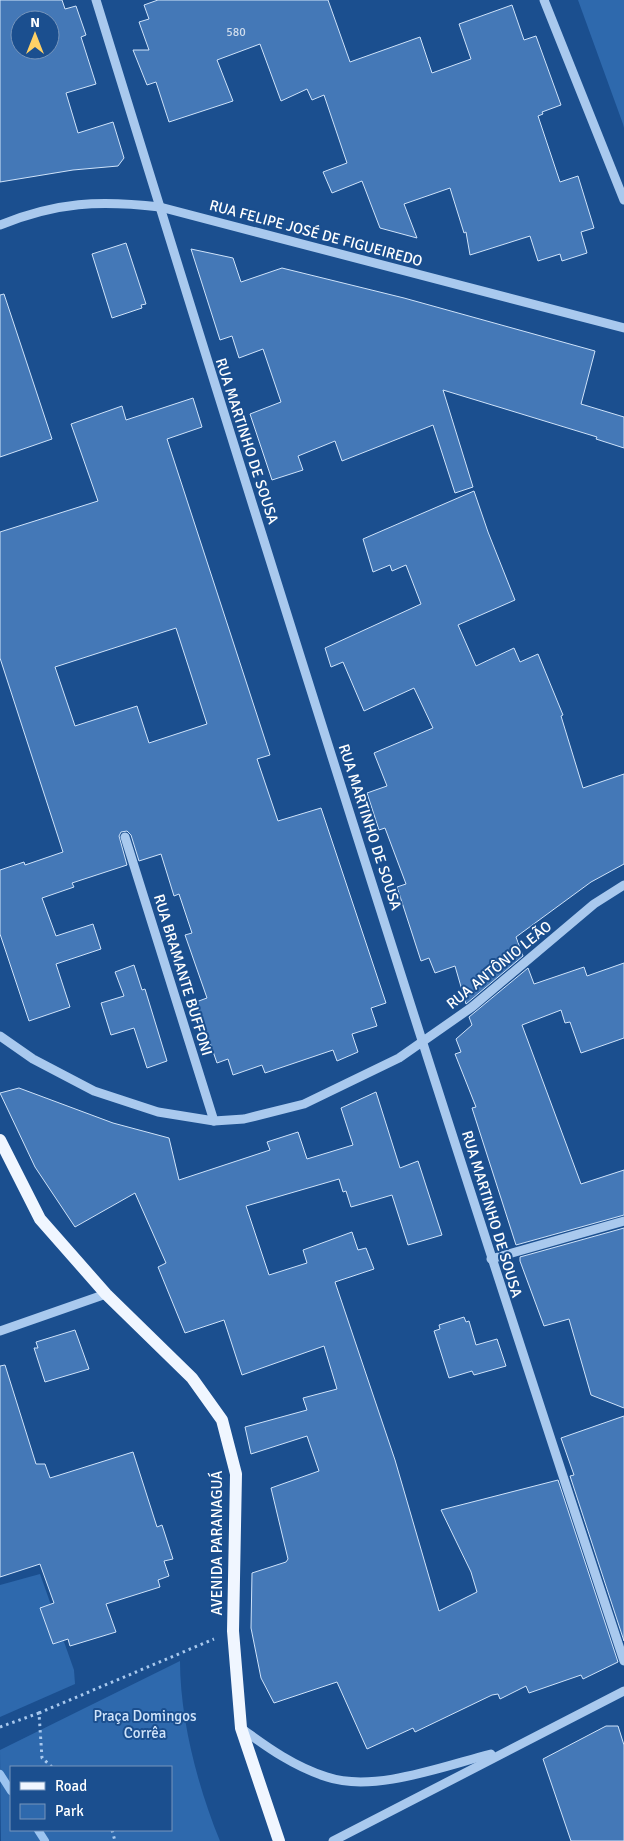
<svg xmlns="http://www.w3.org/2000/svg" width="624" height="1841" font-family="Signika,sans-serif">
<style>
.green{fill:#2e69ad;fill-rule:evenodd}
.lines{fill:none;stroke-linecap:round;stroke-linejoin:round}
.stream{stroke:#9cc4f0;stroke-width:8}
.building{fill:#4478b7;stroke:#cfe3fa;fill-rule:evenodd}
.path{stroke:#a9c9ee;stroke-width:3;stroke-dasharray:2.5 4;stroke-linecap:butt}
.minor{stroke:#a9c9ee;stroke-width:9}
.major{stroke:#f0f6ff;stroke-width:12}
.labels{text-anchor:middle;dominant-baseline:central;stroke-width:4;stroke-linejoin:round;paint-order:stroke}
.number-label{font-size:12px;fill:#d0dded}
.street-label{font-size:15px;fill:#fff;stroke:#1b4f8f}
.park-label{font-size:15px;fill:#cfe3fa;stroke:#1b4f8f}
</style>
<rect width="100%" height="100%" fill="#1b4f8f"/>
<!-- green -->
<g class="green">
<path d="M578,0H624V128L623,124Z"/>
<path d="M40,1574L74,1670L75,1684L0,1717V1585Z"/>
<path d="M180,1661C180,1719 198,1788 220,1841H1L0,1750ZM171,1767V1830H11V1767Z"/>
</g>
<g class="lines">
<!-- stream -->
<g class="stream">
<path d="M0,1774L11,1791"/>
<path d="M38,1830L45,1841"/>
</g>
</g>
<!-- building -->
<g class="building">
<path d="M0,0H62L65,9L76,6L86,35L81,37L96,84L66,93L78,133L113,122L124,158L118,166L73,170L0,182ZM20,20H50V50H20Z"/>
<path d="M158,0H328L350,62L420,37L432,73L471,59L459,24L512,5L524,40L536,36L561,105L542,112L543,114L538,116L560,182L578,176L594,228L581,232L587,253L562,261L560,254L538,261L530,236L470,255L466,232L464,233L450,188L404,204L417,238L380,228L362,181L332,193L323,172L347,163L324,95L312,100L307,89L281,101L260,44L217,60L233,101L169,122L156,82L147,85L133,50H149L139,22L149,19L144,5Z"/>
<path d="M126,243L146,304L141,305L142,308L112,318L92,254Z"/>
<path d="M191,249L233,258L241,282L282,268L404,298L595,351L581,404L624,417V448L596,439L597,437L443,390L473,487L455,493L433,425L342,461L335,441L298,456L303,470L272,480L250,414L281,402L263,349L239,358L232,336L220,340Z"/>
<path d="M4,294L52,439L0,457V295Z"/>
<path d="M193,398L202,427L167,439L270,755L257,759L278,821L321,808L386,1003L371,1008L377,1026L352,1034L358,1052L337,1061L333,1050L265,1073L262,1065L233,1075L228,1059L217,1063L196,1002L207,998L185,935L192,933L179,894L174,896L161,854L139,861L131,835L127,831L121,832L119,836L127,865L72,883L74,887L42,898L56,936L93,924L101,949L56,964L70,1007L29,1021L0,934V870L24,862L25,865L63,852L0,658V532L98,501L71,424L122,406L126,420ZM176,628L207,724L149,743L137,706L75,726L55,667Z"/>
<path d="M474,491L488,532L515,600L458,625L476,666L514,648L520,662L538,654L563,715L561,716L583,788L624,774V864L591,882L516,937L523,956L466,1004L455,966L435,973L429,958L421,961L397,887L406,884L385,828L379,830L367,793L387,786L374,753L433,728L414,688L364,711L343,662L331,667L325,648L421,604L406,565L392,571L390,565L373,572L363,539Z"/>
<path d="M624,963V1038L581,1053L570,1022L565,1023L561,1010L522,1025L581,1184L624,1170V1215L516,1245L472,1108L476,1107L455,1054L461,1052L456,1039L472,1025L469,1017L528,968L534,984L584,967L587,976Z"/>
<path d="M134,965L142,990L145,989L167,1061L147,1068L134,1028L111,1035L101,1003L124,996L115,972Z"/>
<path d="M19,1088L113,1123L169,1138L179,1180L270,1150L267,1142L298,1132L307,1159L353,1145L341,1108L376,1092L400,1168L418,1161L442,1235L408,1245L392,1195L351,1207L346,1191L343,1192L339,1179L246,1206L269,1275L307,1263L303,1250L352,1232L358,1250L366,1248L374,1269L335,1282L395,1460L439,1611L477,1592L471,1572L441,1510L558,1480L618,1662L583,1679L581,1675L529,1693L526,1686L500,1699L498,1694L492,1695L415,1732L413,1728L367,1749L337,1682L274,1703L261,1678L251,1628L252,1573L286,1562L288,1559L271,1488L319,1471L307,1436L251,1454L245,1427L307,1410L303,1398L337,1389L324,1346L242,1375L224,1320L185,1333L158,1267L166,1263L135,1193L75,1227L35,1167L0,1093Z"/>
<path d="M624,1228V1408L591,1395L569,1319L544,1326L520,1261V1257Z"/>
<path d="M464,1317L466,1322L469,1321L476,1345L497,1339L506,1366L474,1375L472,1371L449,1378L434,1331L440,1329L439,1325Z"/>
<path d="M75,1330L89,1369L45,1382L34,1348H38L36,1342Z"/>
<path d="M5,1365L36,1464H45L50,1478L133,1452L157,1527L162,1525L173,1559L164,1561L169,1576L158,1580L160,1587L106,1604L116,1632L70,1646L68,1639L53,1644L40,1608L54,1603L40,1564L0,1577V1366Z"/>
<path d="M624,1416V1641L570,1476L574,1475L561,1438Z"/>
<path d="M606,1726H618L624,1745V1841H571L543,1759Z"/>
</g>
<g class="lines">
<!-- path -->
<g class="path">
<path d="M39,1713L214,1639"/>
<path d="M0,1727L39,1713L42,1758L52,1767"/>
<path d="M112,1830L115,1841"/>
</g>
<!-- minor -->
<g class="minor">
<path d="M96,0C267,555 441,1110 624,1661"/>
<path d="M544,0L624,200"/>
<path d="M0,225C57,202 99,200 160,207L624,328"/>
<path d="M125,837L214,1121"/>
<path d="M0,1036L33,1059L94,1091L158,1112L214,1121L244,1119L304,1104L399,1058L472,1007L594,904L624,885"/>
<path d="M491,1259L624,1221"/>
<path d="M0,1331L106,1294"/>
<path d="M241,1728C268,1748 295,1767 327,1777C374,1793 444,1766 491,1754"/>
<path d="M333,1841L624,1691"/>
</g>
<!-- major -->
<path class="major" d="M0,1140L40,1219L106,1294L192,1378L222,1420L236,1474L233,1631L241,1728L279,1841"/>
</g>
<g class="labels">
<!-- number labels -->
<g class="number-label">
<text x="236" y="32">580</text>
</g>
<!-- street labels -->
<g class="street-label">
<text transform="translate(316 233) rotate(15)">RUA FELIPE JOSÉ DE FIGUEIREDO</text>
<text transform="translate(247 441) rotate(72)">RUA MARTINHO DE SOUSA</text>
<text transform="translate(370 827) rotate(72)">RUA MARTINHO DE SOUSA</text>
<text transform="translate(499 965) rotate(-39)">RUA ANTÔNIO LEÃO</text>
<text transform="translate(183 975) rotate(73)">RUA BRAMANTE BUFFONI</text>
<text transform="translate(492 1214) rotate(73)">RUA MARTINHO DE SOUSA</text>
<text transform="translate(217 1543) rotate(-90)">AVENIDA PARANAGUÁ</text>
</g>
<!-- park labels -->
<g class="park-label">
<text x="145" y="1716">Praça Domingos<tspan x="145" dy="17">Corrêa</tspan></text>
</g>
</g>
<!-- legend -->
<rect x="10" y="1766" width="162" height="65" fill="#1b4f8f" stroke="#7695bc"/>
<rect x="20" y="1782" width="25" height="8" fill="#f0f6ff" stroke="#7695bc"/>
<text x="55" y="1791" font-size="15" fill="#ffffff">Road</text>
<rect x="20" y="1804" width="25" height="15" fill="#2e69ad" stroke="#7695bc"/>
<text x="55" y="1816" font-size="15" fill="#ffffff">Park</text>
<!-- north arrow -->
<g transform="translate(35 35)"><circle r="24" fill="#1b4f8f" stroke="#7695bc"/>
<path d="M0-4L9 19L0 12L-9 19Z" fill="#ffd166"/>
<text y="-8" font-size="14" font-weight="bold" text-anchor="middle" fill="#ffffff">N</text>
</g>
</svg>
